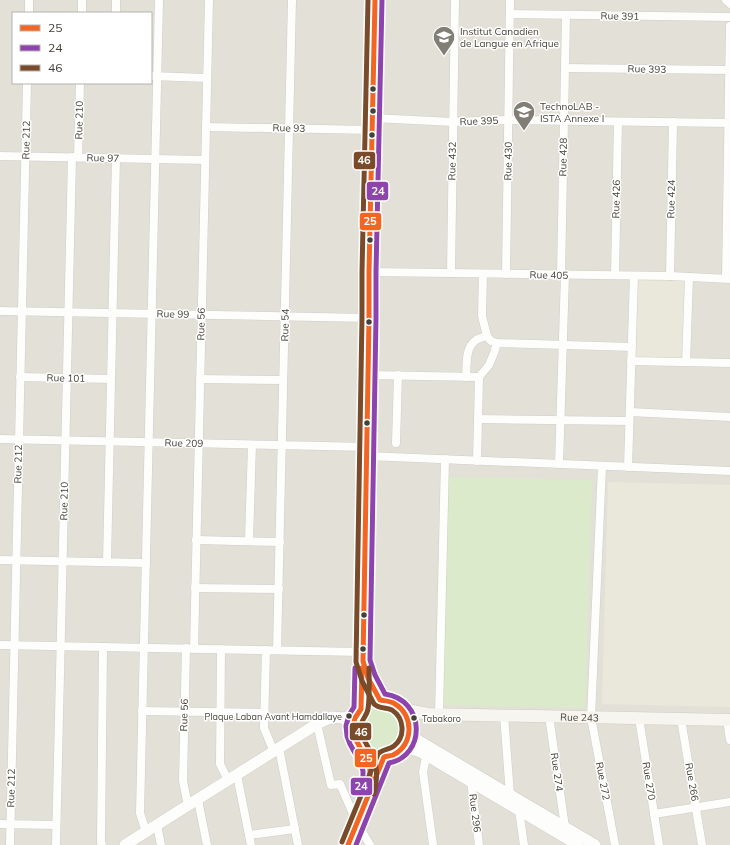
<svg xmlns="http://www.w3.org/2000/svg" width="730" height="845" font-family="Mulish,sans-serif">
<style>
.residential{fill:#e3e1d7;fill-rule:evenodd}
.education{fill:#eae8da}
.green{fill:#daeacb}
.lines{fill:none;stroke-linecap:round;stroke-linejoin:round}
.minor-casing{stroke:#cecdc7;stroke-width:9}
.tertiary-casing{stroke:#cecdc7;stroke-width:12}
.secondary-casing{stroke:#ceccc1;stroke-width:13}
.minor{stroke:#fdfdfc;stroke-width:8}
.tertiary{stroke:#fdfdfc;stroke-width:11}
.secondary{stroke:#f6f5ef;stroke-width:12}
.bus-1-casing{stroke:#fff;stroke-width:8}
.bus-2-casing{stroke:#fff;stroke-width:8}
.bus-3-casing{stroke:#fff;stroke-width:8}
.bus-1{stroke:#f26522;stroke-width:5}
.bus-2{stroke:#8e44ad;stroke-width:5}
.bus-3{stroke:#7a4b2a;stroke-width:5}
.bus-dot{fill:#454136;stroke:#fff;stroke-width:1.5}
.labels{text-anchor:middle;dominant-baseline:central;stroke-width:3;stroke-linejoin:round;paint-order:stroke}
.bus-label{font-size:9px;fill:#454136;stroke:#fff;text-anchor:end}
.street-label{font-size:10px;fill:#454136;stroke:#fff}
.poi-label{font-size:10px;fill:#454136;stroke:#fff;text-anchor:start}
.line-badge{stroke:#fff;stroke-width:1.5}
.badge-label{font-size:11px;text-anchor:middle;font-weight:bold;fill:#fff}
</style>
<rect width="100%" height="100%" fill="#f0efea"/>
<!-- residential -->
<path class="residential" d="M0,0H730V845H0ZM13,13H151V83H13Z"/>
<!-- education -->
<g class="education">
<path d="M635,279L686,280L684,360L633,359Z"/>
<path d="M608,482L730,485V707L602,704Z"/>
</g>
<!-- green -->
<g class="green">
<path d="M449,477L592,480L585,708L442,705Z"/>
<circle cx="381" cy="729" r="23"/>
</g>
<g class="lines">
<!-- minor casing -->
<g class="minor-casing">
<g id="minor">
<path d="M726,0L730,4"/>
<path d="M29,13V0"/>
<path d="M82,13V0"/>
<path d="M116,13V0"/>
<path d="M510,14L730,17"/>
<path d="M565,68L729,70"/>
<path d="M151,76L207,78"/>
<path d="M373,118L453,122L508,120L730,123"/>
<path d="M206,127L372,130"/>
<path d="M0,156L205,160"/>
<path d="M78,157L80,83"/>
<path d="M369,272L670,276L730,279"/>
<path d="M451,273L455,0"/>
<path d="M483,274L482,316L487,336L491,341L497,343L632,347"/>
<path d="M506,274L510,0"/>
<path d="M561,275L566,15"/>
<path d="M615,275L618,122"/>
<path d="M670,276L673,122"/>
<path d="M726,278L730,26"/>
<path d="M0,311L369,318"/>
<path d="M631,361L730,363"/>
<path d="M686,362L689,277"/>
<path d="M368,375L479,377"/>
<path d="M20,377L111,379"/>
<path d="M466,377C467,366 465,348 475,341C478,338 484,337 487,336"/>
<path d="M200,379L283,380"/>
<path d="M630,412L730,417"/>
<path d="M478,419L629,421"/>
<path d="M0,439L367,447"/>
<path d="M396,443L398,375"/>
<path d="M367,456L730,471"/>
<path d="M477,461L479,377L489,365L494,353L497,343"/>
<path d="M559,464L565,275"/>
<path d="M602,466L591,717L615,845"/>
<path d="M628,467L634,276"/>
<path d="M196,540L280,542"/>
<path d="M249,541L252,445"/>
<path d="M0,560L146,563"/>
<path d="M107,562L116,158"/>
<path d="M195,588L279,589"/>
<path d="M0,645L362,652"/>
<path d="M186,648L183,781L188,806"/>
<path d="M194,649L209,0"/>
<path d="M221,649L220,764L228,780"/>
<path d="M266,650L264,728L274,752"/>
<path d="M277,650L292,0"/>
<path d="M142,711L265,713"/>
<path d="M439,714L445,459"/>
<path d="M504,715L510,795"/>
<path d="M549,716L565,827"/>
<path d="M639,718L659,845"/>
<path d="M681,719L702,845"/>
<path d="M727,720L730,740"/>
<path d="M317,724L331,785L340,784L357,823L370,845"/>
<path d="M279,748L298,845"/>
<path d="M427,752L423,772L433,845"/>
<path d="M237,775L251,845"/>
<path d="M471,781L479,845"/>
<path d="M198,800L207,845"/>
<path d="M520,807L519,810L524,845"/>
<path d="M654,814L730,802"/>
<path d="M0,824L56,825"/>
<path d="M157,825L161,845"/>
<path d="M146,832L140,813L159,0"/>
<path d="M249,835L295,829"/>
<path d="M10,845L27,83"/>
<path d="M56,845L72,157"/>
<path d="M102,845L101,842L103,647"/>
</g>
</g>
<!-- tertiary casing -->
<g class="tertiary-casing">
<g id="tertiary">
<path d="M343,718L353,727"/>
<path d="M409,733L419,741L595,845"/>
<path d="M401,749C411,748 418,750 426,755L578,845"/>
<path d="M372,786L384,757"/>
<path d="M125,845L317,724L332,717L343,718L357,714"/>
<path d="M348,845C356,825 371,792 370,771C369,764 365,756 363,750"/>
</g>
</g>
<!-- secondary casing -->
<g class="secondary-casing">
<g id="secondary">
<path d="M364,667L368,678L380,700"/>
<circle cx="381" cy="729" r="28"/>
<path d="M361,709L367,456L369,318V272L375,0"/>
<path id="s1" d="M402,709L428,714L730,720"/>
</g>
</g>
<!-- minor -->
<use href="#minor" class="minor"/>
<!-- tertiary -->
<use href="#tertiary" class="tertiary"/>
<!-- secondary -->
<use href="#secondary" class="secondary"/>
<!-- bus-1 casing -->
<g class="bus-1-casing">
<g id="bus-1">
<path d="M362,668L361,709L355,718L353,726L354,733L356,740L368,762L370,770V778L367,792"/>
<path d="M348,845L384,757C387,756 390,756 393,755C414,745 414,715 395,704C391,701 385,701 380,700L368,678L363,661L369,318V272L375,0"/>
</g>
</g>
<!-- bus-2 casing -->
<g class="bus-2-casing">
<g id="bus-2">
<path d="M355,668L354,707L349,715L346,726L347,736L350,744L361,764L363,771V780L360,790"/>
<path d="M356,845L389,763C426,756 426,700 385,694L375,675L370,660L376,318V272L382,0"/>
</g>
</g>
<!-- bus-3 casing -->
<g class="bus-3-casing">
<g id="bus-3">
<path d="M369,668C369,682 370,696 368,709C367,716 360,721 360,729C361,736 366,743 369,749C378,764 378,777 374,794"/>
<path d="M342,842L378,754C382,749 389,750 394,746C406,736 404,718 392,710C386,707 379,709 374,704L362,681L356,662L362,318V272L368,0"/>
</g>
</g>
<!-- bus-1 -->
<use href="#bus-1" class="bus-1"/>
<!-- bus-2 -->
<use href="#bus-2" class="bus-2"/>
<!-- bus-3 -->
<use href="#bus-3" class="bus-3"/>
</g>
<!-- icons -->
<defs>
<g id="university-pin" transform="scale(1.15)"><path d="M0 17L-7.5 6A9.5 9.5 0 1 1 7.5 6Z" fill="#817e75" stroke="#fff"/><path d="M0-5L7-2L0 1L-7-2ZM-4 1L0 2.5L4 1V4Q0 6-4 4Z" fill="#fff"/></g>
</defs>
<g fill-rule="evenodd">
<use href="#university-pin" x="444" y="37"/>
<use href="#university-pin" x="524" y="112"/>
</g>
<!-- markers -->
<g class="bus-dot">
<circle cx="373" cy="89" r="3.5"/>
<circle cx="373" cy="111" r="3.5"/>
<circle cx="372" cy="135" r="3.5"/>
<circle cx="370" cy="240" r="3.5"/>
<circle cx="369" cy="322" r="3.5"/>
<circle cx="367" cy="423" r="3.5"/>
<circle cx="364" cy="615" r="3.5"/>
<circle cx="363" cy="649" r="3.5"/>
<circle cx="349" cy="716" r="3.5"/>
<circle cx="414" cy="718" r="3.5"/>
</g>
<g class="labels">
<!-- bus labels -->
<g class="bus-label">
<text x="342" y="716">Plaque Laban Avant Hamdallaye</text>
<text x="422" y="718" text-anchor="start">Tabakoro</text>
</g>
<!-- street labels -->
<g class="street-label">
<text transform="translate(620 16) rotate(1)">Rue 391</text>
<text transform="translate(647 69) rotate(1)">Rue 393</text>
<text transform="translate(79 120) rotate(-89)">Rue 210</text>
<text transform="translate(479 121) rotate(-2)">Rue 395</text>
<text transform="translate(289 128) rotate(1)">Rue 93</text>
<text transform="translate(26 140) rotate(-89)">Rue 212</text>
<text transform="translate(563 157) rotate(-89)">Rue 428</text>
<text transform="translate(103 158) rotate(1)">Rue 97</text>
<text transform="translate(452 161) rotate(-89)">Rue 432</text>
<text transform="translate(508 161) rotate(-89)">Rue 430</text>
<text transform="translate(616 199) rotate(-89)">Rue 426</text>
<text transform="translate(671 199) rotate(-89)">Rue 424</text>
<text transform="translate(549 275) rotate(1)">Rue 405</text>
<text transform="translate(173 314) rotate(1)">Rue 99</text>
<text transform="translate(201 324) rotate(-89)">Rue 56</text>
<text transform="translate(285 325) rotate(-89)">Rue 54</text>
<text transform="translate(66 378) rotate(1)">Rue 101</text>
<text transform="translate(184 443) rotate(1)">Rue 209</text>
<text transform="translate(18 464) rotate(-89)">Rue 212</text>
<text transform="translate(64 501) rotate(-89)">Rue 210</text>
<text transform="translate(184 715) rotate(-88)">Rue 56</text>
<text stroke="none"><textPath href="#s1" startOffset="178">Rue 243</textPath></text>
<text transform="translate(557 772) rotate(82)">Rue 274</text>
<text transform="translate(603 781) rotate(79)">Rue 272</text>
<text transform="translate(649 781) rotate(81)">Rue 270</text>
<text transform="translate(692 782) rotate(80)">Rue 266</text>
<text transform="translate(11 788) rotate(-89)">Rue 212</text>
<text transform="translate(475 813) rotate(83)">Rue 296</text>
</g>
<!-- poi labels -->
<g class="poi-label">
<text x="460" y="31">Institut Canadien<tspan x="460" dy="12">de Langue en Afrique</tspan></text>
<text x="540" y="106">TechnoLAB -<tspan x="540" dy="12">ISTA Annexe I</tspan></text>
</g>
</g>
<g class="line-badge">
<rect x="353" y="151" width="23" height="19" rx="4" fill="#7a4b2a"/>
<rect x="366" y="181" width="23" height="20" rx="4" fill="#8e44ad"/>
<rect x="359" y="212" width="23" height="19" rx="4" fill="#f26522"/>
<rect x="349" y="722" width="23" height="19" rx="4" fill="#7a4b2a"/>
<rect x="354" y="748" width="23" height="20" rx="4" fill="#f26522"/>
<rect x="350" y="777" width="23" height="19" rx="4" fill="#8e44ad"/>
</g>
<g class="badge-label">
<text x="364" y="164">46</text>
<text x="378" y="195">24</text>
<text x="370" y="225">25</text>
<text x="361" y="736">46</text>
<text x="366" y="762">25</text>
<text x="361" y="790">24</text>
</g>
<!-- legend -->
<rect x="12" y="12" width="140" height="72" fill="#ffffff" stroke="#b5b3af"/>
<rect x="20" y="25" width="20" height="6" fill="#f26522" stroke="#b5b3af"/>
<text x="48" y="32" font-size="12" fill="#454136">25</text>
<rect x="20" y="45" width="20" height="6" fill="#8e44ad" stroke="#b5b3af"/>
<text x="48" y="52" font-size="12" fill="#454136">24</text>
<rect x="20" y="65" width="20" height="6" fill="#7a4b2a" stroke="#b5b3af"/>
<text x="48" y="72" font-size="12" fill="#454136">46</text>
</svg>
